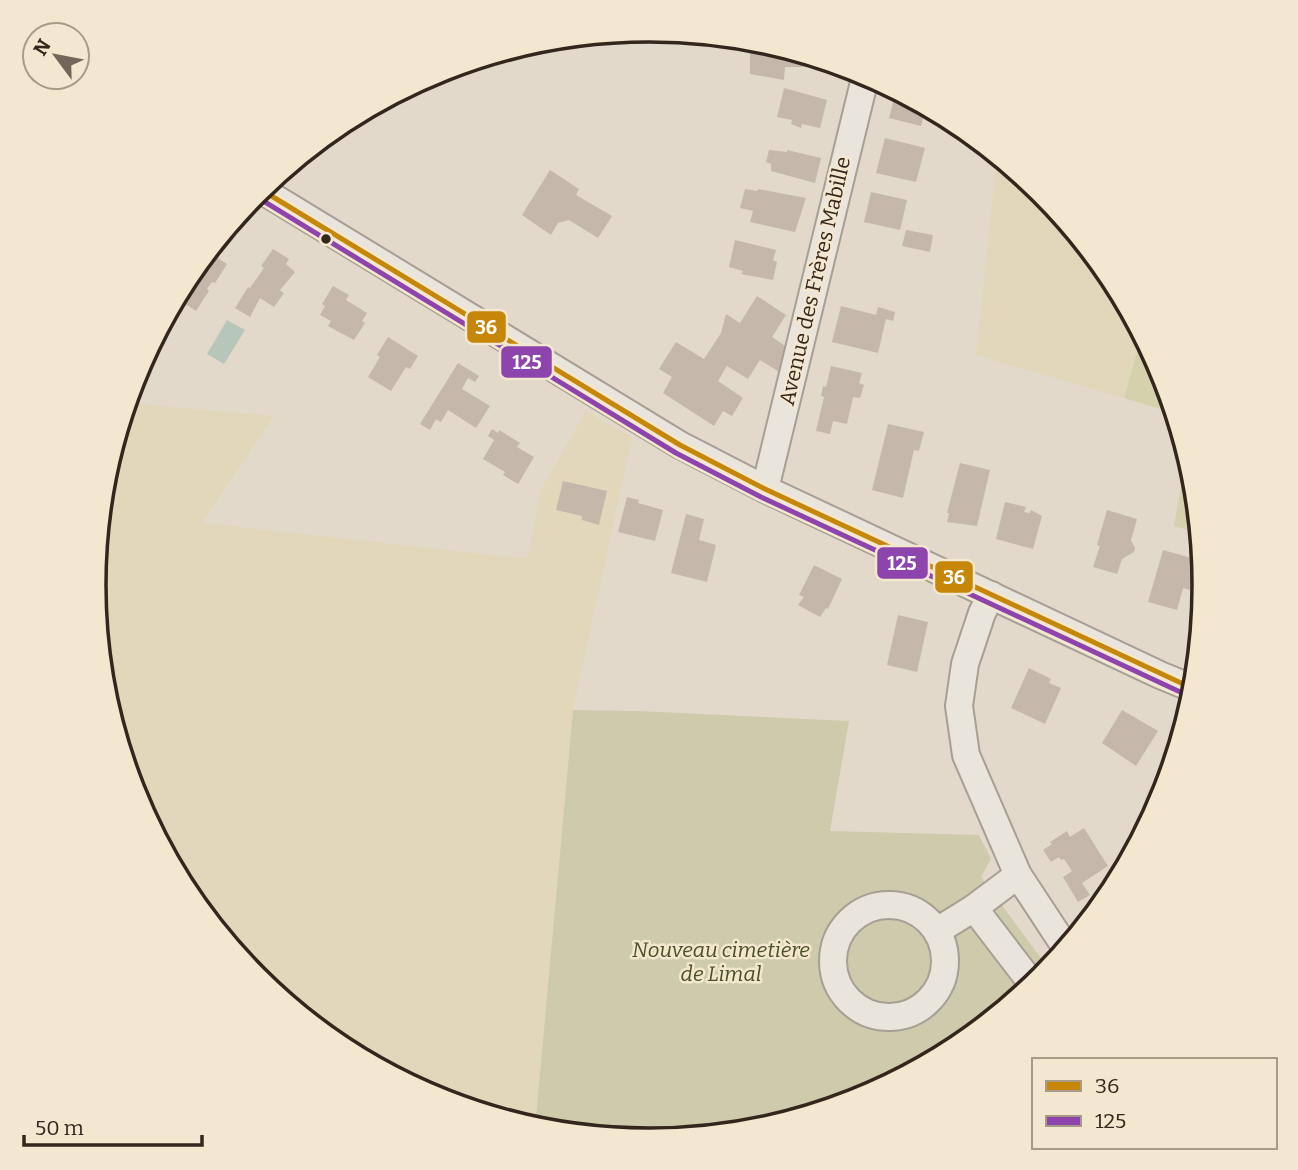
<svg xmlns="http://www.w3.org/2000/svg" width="1298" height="1170" font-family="Bitter,serif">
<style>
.farmland{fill:#e2d7bb}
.green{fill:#d4d1ac}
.cemetery{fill:#cecbac}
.water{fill:#b6c6bb}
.building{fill:#c6b7ab}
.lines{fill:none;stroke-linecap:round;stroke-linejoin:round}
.minor-casing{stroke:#a79e94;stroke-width:30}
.minor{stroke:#eae5dc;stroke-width:26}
.bus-1-casing{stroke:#f4e7cf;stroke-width:10}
.bus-2-casing{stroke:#f4e7cf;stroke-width:10}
.bus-1{stroke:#c68607;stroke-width:5}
.bus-2{stroke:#8e44ad;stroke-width:5}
.bus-dot{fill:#35261d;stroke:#f4e7cf;stroke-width:2.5}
.labels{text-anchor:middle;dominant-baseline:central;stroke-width:5;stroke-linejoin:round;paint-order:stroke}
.street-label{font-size:21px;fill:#35261d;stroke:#f4e7cf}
.park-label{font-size:21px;font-style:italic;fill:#495024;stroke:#f4e7cf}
.rim{fill:none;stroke:#35261d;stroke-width:3.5}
.line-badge{stroke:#f4e7cf;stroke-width:2.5}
.badge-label{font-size:19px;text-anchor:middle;font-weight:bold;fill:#fff}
</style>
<rect width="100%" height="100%" fill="#e2d9ca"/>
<!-- farmland -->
<g class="farmland">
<path d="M997,156L1042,193L1111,277L1142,335L1124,398L976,355Z"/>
<path d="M127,403L274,416L202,523L528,559L540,491L586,411L632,438L573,710L535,1128L436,1098L340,1046L256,977L187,893L136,797L104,693L94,585L105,476Z"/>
</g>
<!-- green -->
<g class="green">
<path d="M1142,335L1162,373L1174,413L1124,398Z"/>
<path d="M1187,455L1194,477L1199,533L1174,526Z"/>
</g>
<!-- cemetery -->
<path class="cemetery" d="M573,710L638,711L849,721L830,831L979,835L991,859L981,877L1049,969L1041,978L957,1047L861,1098L757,1130L649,1140L535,1128Z"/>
<!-- water -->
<path class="water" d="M227,320L245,330L224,364L207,354Z"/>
<!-- building -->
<g class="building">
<path d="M760,41L839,65L833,67H785L784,80L750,74V49L760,50Z"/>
<path d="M784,88L827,100L820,128L802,124L801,128L791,124L792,120L777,117Z"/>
<path d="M896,91L926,106L921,126L889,118Z"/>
<path d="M885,138L925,148L916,182L876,173Z"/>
<path d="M769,150L787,152V150L821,158L815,183L771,171V164L766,162Z"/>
<path d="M550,170L579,189L576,195L612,216L598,238L569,220L558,223L551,235L522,215Z"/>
<path d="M745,189L757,191L758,189L806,198L795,232L750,222L753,211L740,208Z"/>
<path d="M871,192L907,200L900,230L864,222Z"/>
<path d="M906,230L933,235L930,252L902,246Z"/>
<path d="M735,240L776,250L773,260L777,262L773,280L741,274L743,271L729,267Z"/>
<path d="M273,249L289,259L286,264L295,272L280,290L284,293L274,307L260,298L250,317L235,308L248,287L250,288L264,268L261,266Z"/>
<path d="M208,252L227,264L215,283L212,282L207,289L209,291L196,311L176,298L188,276Z"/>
<path d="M333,286L349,295L346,300L367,313L362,321L365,323L354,340L328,326L331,321L320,315L325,306L322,304Z"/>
<path d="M757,296L786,315L772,337L788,348L781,373L760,360L748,379L727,366L718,381L743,398L732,416L723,411L714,426L663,393L672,377L659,369L676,342L704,359L721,333L726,314L740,323Z"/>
<path d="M841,306L876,315L878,307L895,312L893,321L886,319L878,353L832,342Z"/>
<path d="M388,337L418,356L410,369L406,367L391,391L368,377L380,357L377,355Z"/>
<path d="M458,363L479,376L475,382L468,378L462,389L490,406L476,428L448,410L441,422L436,419L430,430L420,424Z"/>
<path d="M831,366L862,373L859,383L864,385L860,398L853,397L847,424L833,421L830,434L816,431L824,397L821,396L823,386L826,387Z"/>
<path d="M888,424L924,432L919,451L914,450L903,498L872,490Z"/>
<path d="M492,429L498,433L499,430L520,443L517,447L534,457L518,484L503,475L505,472L483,459L494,440L488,436Z"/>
<path d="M960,463L990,470L977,526L947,522L949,513H947Z"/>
<path d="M563,481L607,491L599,525L582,520V516L556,510Z"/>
<path d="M627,497L639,500L638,503L663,510L655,541L618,532Z"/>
<path d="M1005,502L1026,507L1024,512L1030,513L1031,510L1042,516L1033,549L996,539Z"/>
<path d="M1107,510L1137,519L1131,540L1135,548L1134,552L1122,559L1117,574L1093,567L1100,546L1097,545Z"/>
<path d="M686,514L704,519L699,540L716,545L707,582L671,573Z"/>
<path d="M1163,550L1202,561L1203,576L1198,592L1183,588L1177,610L1148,602Z"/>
<path d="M814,565L842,579L828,609L826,608L820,617L798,605L804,597L799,595Z"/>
<path d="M898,615L928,622L917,672L887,665Z"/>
<path d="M1029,668L1051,679L1049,683L1061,688L1045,724L1011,708Z"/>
<path d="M1122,710L1158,731L1136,766L1102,743Z"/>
<path d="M1084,828L1108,866L1082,883L1090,895L1078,902L1063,877L1072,871L1064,859L1061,860L1059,857L1051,862L1043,850L1052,844L1050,842L1067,831L1070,837Z"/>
</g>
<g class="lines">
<!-- minor casing -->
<g class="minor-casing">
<g id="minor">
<path d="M260,189L680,445L765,489L1160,675L1194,689"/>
<path d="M765,489L866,74"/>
<path d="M991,595L982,613L965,664L959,706L966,755L1018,875L1066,948"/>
<circle cx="889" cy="961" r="56"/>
<path d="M974,908L1033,985"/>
<path d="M937,931L974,908L1018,875"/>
</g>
</g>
<!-- minor -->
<use href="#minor" class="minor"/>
<!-- bus-1 casing -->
<g class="bus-1-casing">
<path id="bus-1" d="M260,189L680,445L765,489L1194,689"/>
</g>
<!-- bus-2 casing -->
<g class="bus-2-casing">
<path id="bus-2" d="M255,196L676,453L761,497L1191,697"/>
</g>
<!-- bus-1 -->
<use href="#bus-1" class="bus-1"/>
<!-- bus-2 -->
<use href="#bus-2" class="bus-2"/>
</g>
<!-- markers -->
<circle class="bus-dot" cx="326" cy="239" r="6"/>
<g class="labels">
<!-- street labels -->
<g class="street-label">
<text transform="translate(815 281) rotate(-77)">Avenue des Frères Mabille</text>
</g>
<!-- park labels -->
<g class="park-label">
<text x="721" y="950">Nouveau cimetière<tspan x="721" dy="24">de Limal</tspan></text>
</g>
</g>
<!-- crop -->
<path d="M0 0H1298V1170H0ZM106 585a543 543 0 1 1 1086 0a543 543 0 1 1-1086 0Z" fill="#f4e7cf" fill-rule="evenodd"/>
<path class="rim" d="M106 585a543 543 0 1 1 1086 0a543 543 0 1 1-1086 0Z"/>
<g class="line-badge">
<rect x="466" y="310" width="41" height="34" rx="7" fill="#c68607"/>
<rect x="500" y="345" width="53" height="34" rx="7" fill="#8e44ad"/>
<rect x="876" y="546" width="53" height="34" rx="7" fill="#8e44ad"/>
<rect x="934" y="560" width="40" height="34" rx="7" fill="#c68607"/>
</g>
<g class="badge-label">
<text x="486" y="334">36</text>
<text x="527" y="369">125</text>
<text x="902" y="570">125</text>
<text x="954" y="584">36</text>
</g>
<!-- legend -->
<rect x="1032" y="1058" width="245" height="91" fill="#f4e7cf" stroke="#a89a88" stroke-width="2"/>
<rect x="1046" y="1081" width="35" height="10" fill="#c68607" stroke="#a89a88" stroke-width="2"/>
<text x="1095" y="1093" font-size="21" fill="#35261d">36</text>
<rect x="1046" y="1116" width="35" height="10" fill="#8e44ad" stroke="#a89a88" stroke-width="2"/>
<text x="1095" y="1128" font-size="21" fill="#35261d">125</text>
<!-- north arrow -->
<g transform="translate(56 56) rotate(302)"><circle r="33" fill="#f4e7cf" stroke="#a89a88" stroke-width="2"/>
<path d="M0-5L12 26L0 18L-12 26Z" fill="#72655a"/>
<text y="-10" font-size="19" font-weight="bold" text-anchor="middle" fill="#35261d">N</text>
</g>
<!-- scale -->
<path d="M24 1135v10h178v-10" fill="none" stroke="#35261d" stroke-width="3.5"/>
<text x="35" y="1135" font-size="21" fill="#35261d" stroke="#f4e7cf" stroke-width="5" paint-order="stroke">50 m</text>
</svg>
